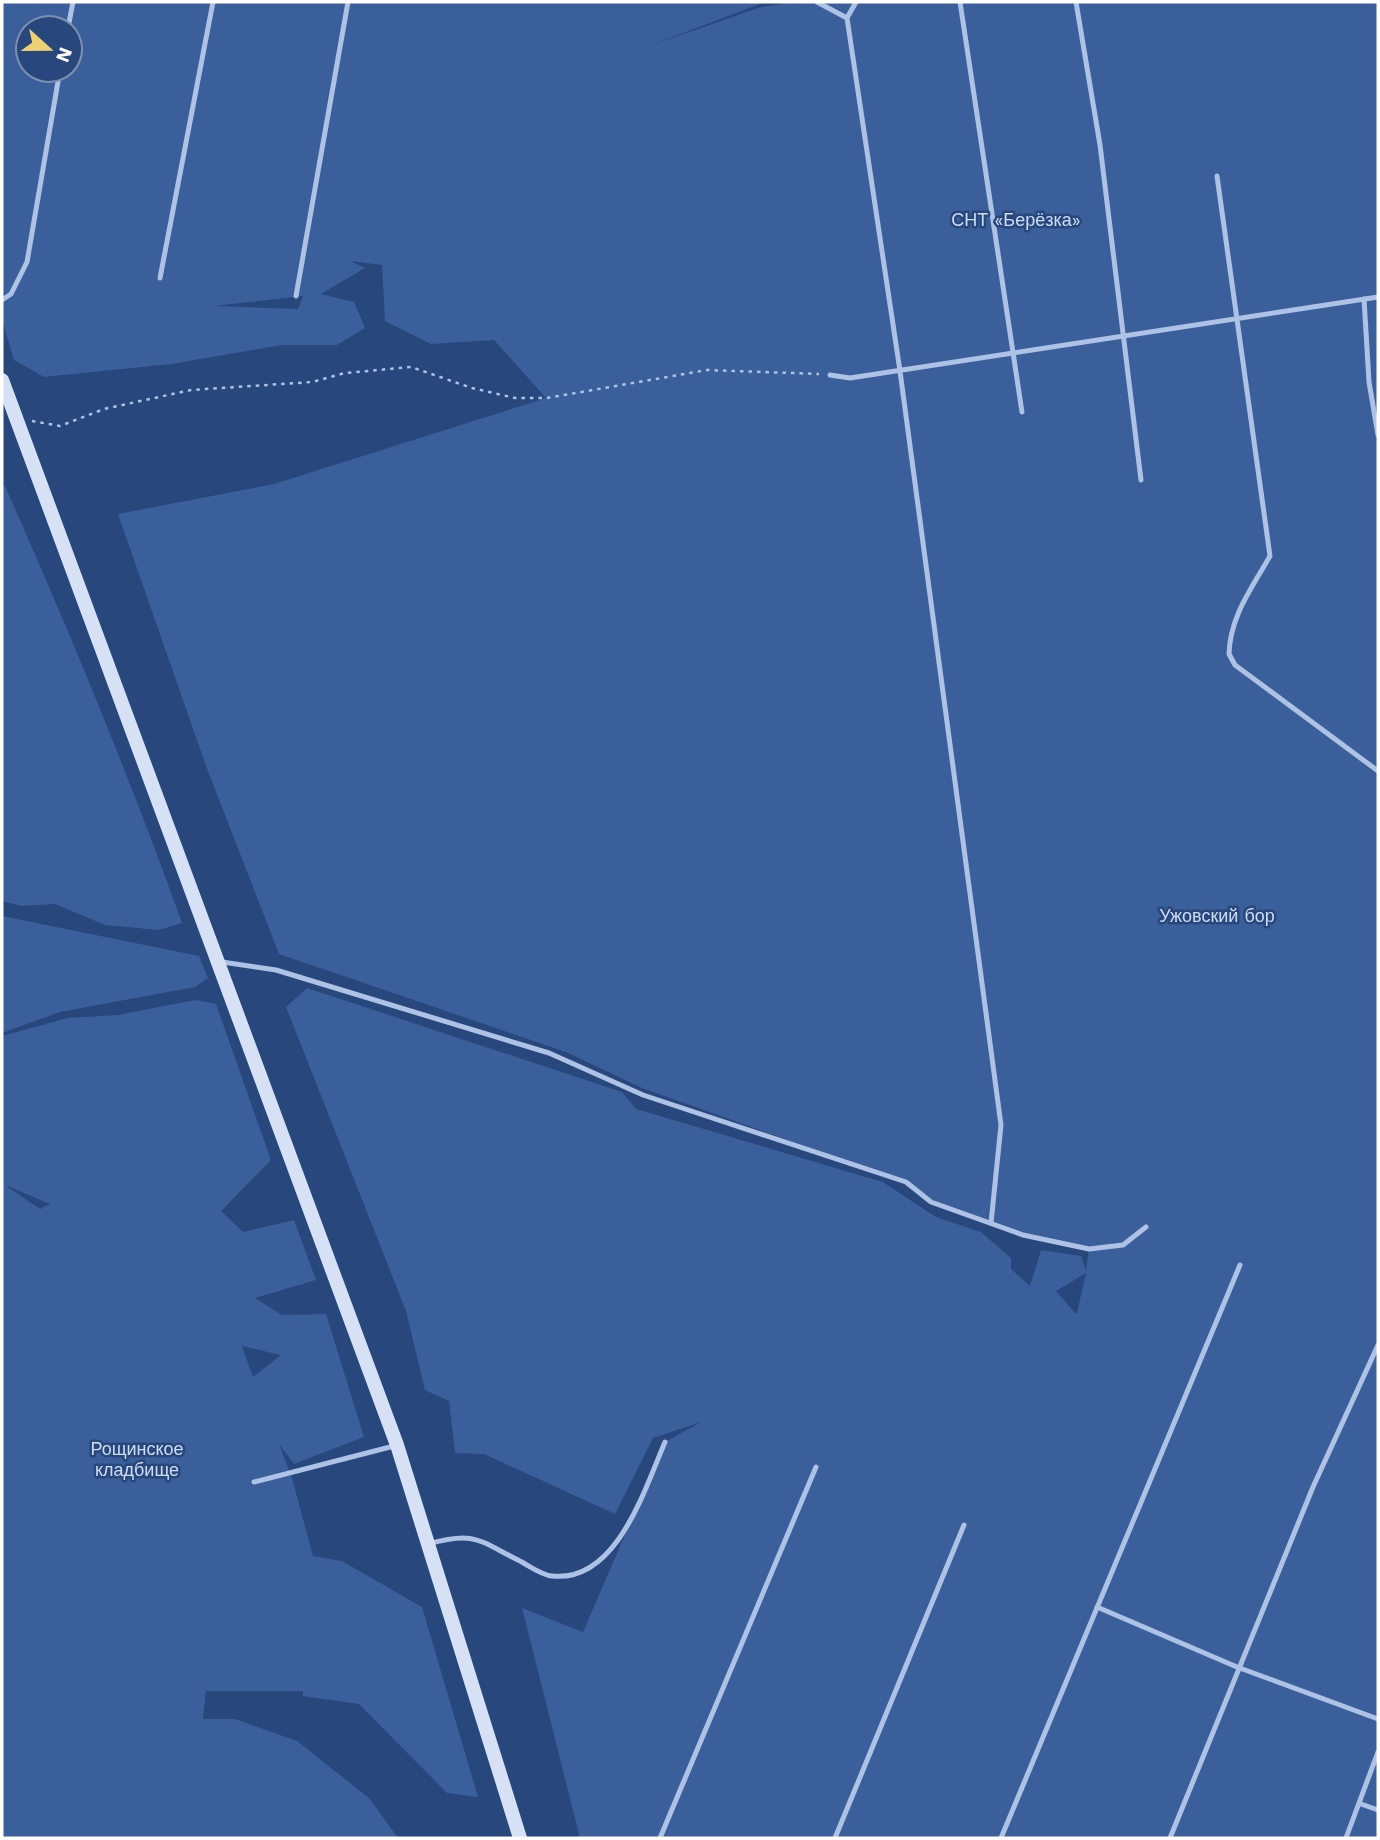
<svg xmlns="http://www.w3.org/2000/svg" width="1380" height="1840" font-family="'Work Sans',sans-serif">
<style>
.green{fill:#3b5f9a;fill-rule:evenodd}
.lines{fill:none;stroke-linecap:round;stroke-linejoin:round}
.path{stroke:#adc2e5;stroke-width:2.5;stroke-dasharray:3.5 5;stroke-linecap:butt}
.lane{stroke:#adc2e5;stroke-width:5}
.secondary{stroke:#d6e1f5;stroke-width:14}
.labels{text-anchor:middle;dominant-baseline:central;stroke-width:5;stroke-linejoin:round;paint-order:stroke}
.park-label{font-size:18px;fill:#cfddf4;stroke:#27477d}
</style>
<rect width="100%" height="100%" fill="#27477d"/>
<!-- green -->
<g class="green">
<path d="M2,2H765L649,46L761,7L796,2H1378V1838H580L522,1608L583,1632L665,1442L701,1422L653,1438L615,1514L484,1454L455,1453L449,1401L425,1390L406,1311L286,1007L307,988L622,1092L636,1109L883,1182L936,1217L981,1232L1011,1258V1269L1030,1286L1041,1250L1081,1256L1086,1270L1089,1249C1026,1236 957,1222 906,1182L642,1088L566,1052L279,954L206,766L118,514L274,484L546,398L494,340L431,344L385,321L382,265L350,261L365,268L321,294L354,302L365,328L337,345H282L171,364L44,377L14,360L2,320ZM28,28H70V70H28ZM303,296L298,309L214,306ZM1086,1273L1077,1313L1076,1314L1056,1291Z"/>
<path d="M2,486H5C69,630 129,775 182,923L159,930L105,925L55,904L21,906L2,901Z"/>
<path d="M2,916L199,956L208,978L195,987L60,1012L2,1033Z"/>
<path d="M195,1000L216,1004L271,1160L221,1211L243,1232L294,1220L316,1280L255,1298L282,1315L326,1314L364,1437L294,1464L279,1444L292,1478L313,1556L342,1561L422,1607L478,1797L447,1793L359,1704L303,1696V1691H206L203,1719H235L297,1741L369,1798L398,1838H2V1036L68,1018L118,1015ZM5,1185L50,1204L40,1209ZM242,1346L280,1355H281L253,1377Z"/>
</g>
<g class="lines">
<!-- path -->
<path class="path" d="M32,421L60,426L104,409L191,390L312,382L345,373L411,367L472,388L515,398H547L707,370L819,374"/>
<!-- lane -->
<g class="lane">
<path d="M817,2L847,18"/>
<path d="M856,2L847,18L900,371L1001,1125L991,1223"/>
<path d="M960,2L1022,412"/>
<path d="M1076,2L1100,145L1141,480"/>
<path d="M68,28L73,2"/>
<path d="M1217,176L1270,556C1252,588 1230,616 1229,654L1235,665L1378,771"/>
<path d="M160,278L213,2"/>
<path d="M296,296L348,2"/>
<path d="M1364,299L1369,382L1378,435"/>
<path d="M2,300L11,294L27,262L60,70"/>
<path d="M830,375L850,378L1378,297"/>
<path d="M222,962L276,970L549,1053L643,1095L906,1182L931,1202L1023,1235L1089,1249L1123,1245L1146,1227"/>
<path d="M254,1482L394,1446"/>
<path d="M428,1544C475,1531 478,1540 518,1560C528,1565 541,1575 552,1576C617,1583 645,1488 665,1442"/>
<path d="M1097,1607L1237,1667L1378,1719"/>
<path d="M1361,1804L1378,1810"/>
<path d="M660,1838L816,1467"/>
<path d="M835,1838L964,1525"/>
<path d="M1001,1838L1240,1265"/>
<path d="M1170,1838L1313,1487L1378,1345"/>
<path d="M1346,1838L1378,1752"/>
</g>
<!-- secondary -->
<path class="secondary" d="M2,380L397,1445L520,1838"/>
</g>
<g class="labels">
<!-- park labels -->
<g class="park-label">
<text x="1016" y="219">СНТ «Берёзка»</text>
<text x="1217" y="915">Ужовский бор</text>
<text x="137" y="1448">Рощинское<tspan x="137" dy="21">кладбище</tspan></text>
</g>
</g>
<!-- border -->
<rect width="1380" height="1840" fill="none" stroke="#ffffff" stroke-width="7"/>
<!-- north arrow -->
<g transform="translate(49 49) rotate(111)"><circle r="33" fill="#27477d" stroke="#7d91b1" stroke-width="2"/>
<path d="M0-5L12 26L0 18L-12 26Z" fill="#edd273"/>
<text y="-10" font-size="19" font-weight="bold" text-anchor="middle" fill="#ffffff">N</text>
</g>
</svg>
